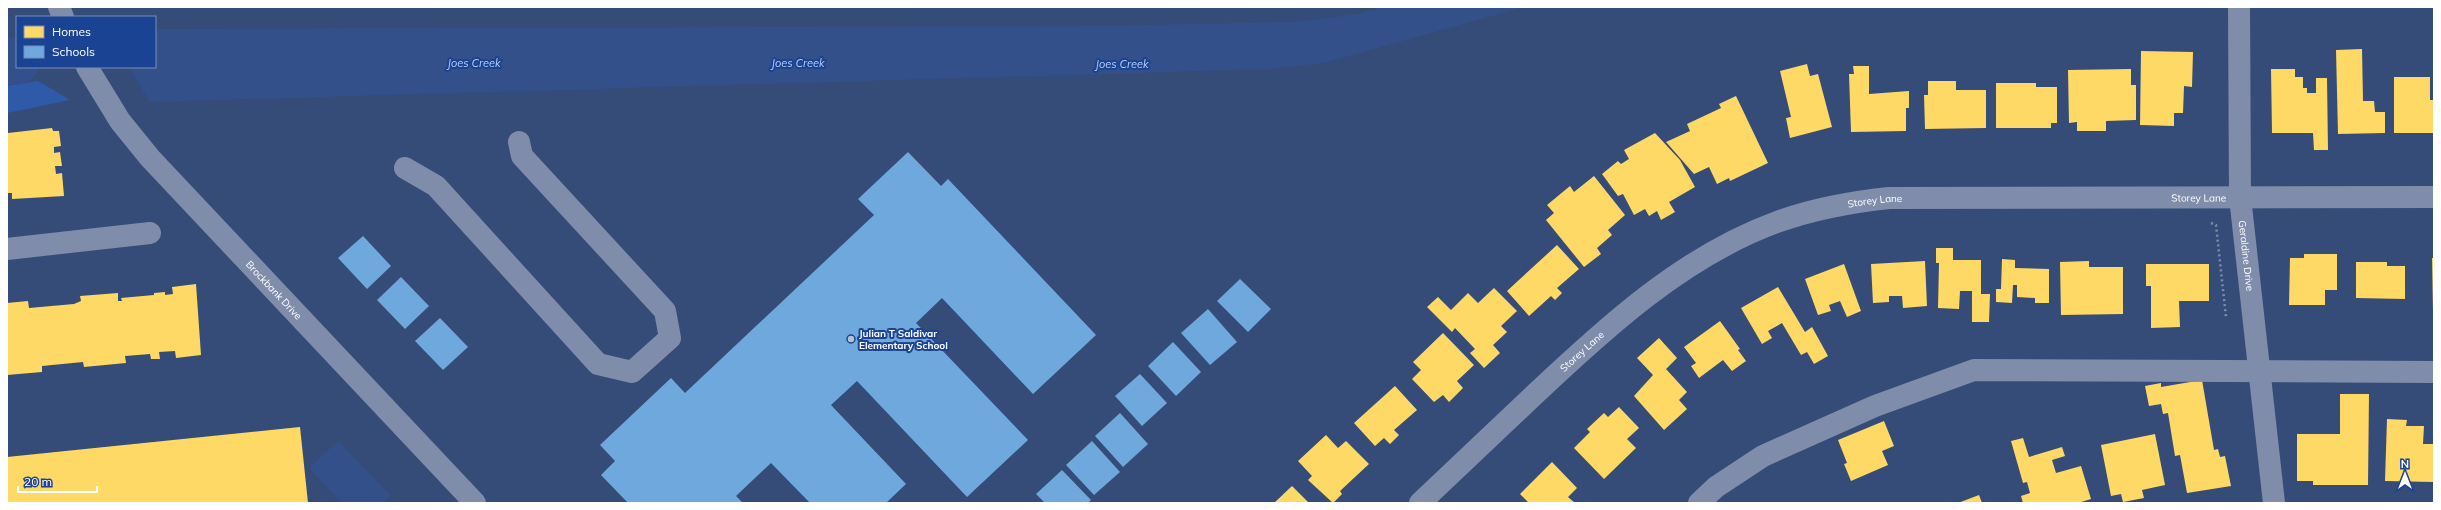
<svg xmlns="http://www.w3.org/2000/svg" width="2441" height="510" font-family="Mulish,sans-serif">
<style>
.green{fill:#2f5aa9}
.water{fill:#33508a}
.homes{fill:#ffd966}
.schools{fill:#6fa8dc}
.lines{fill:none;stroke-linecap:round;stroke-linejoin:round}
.river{stroke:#33508a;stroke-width:47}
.path{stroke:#7f8dab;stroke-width:2.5;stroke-dasharray:2 3;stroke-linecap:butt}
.minor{stroke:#7f8dab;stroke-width:22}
.poi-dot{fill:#b9c0d0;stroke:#1b4393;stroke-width:1.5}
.labels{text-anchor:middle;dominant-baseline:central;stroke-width:4;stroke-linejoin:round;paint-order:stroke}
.street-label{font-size:10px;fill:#fff;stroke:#1b4393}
.poi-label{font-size:10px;font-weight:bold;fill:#fff;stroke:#1b4393;text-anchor:start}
.water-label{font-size:11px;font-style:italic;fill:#b9cef6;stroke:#1b4393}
</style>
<rect width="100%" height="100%" fill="#364c78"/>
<!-- green -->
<path class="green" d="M38,81L70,100L7,113V86Z"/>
<!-- water -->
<g class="water">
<path d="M1384,7H1524L1323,63L1267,69L150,102L129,67H155V29L1088,26L1296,22L1358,14Z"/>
<path d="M338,441L391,496L383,503H342L309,468Z"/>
</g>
<!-- homes -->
<g class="homes">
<path d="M2362,49L2363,101H2374L2375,112H2385V133L2338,134L2336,50Z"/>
<path d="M2141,51L2193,52L2192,87L2184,86L2183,113H2174V126L2140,125Z"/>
<path d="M1807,64L1810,76L1818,74L1832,127L1790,138L1786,118L1791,117L1780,71Z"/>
<path d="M1853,66H1869V94L1909,91V108H1906V131L1851,132L1849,74H1854Z"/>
<path d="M2131,69V85H2136V120L2106,121V131H2077V122L2069,123L2068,70Z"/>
<path d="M2271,69H2295V77H2303V88H2307V93H2316V78H2327L2328,150H2314L2313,133H2272Z"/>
<path d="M2394,77H2430V100H2434V133H2394Z"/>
<path d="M1928,81H1956V90H1986V128L1925,129L1924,95H1928Z"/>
<path d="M1996,83H2036V87H2057V123H2051V128H1996Z"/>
<path d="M1736,96L1768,163L1730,181L1729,178L1717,184L1709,167L1694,174L1666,142L1690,131L1687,124L1721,108L1719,104Z"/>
<path d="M52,128L53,131H59L61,146L54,147V153L60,152L62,166H55L56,174L62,173L64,196L12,199V193H7L8,133Z"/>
<path d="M1655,133L1680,160L1695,187L1669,202L1675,212L1661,220L1657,211L1649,216L1645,209L1634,215L1623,194L1618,196L1602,174L1618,161L1621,164L1629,159L1624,150Z"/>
<path d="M1594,176L1625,215L1608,230L1612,235L1597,248L1601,254L1584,267L1546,220L1554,213L1547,205L1570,186L1574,192Z"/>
<path d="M1557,245L1579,269L1557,288L1562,293L1555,300L1551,296L1529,316L1507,291Z"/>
<path d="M1936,248H1953V260H1981V294H1990L1989,322H1972V291H1960L1959,309L1938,308L1939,263H1936Z"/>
<path d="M2304,254H2337V290H2325V305H2289L2290,258H2304Z"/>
<path d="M2432,258H2434V311H2433Z"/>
<path d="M2002,259L2015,260V268L2049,269V303H2035V298L2017,297V285H2013L2012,303L1996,302V289H2001Z"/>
<path d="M1925,261L1927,306L1903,308L1902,296H1889V302L1873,303L1871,264Z"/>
<path d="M2089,261V267H2123V314L2061,315L2060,262Z"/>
<path d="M2356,262H2387V266H2405V299L2356,298Z"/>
<path d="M1844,264L1861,311L1847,317L1840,301L1829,305L1831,311L1818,315L1805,279Z"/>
<path d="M2146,264H2209V301H2179L2180,327L2151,328V286H2146Z"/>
<path d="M196,284L201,355L176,358L175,351L159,352L160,359H151L150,354L125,356L126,363L84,367L83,362L42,366V372L7,375V303L28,301L29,308L74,304L81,301L80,296L118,293V301H122L121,298L154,295V293L165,292V295L173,294L172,287Z"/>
<path d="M1778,287L1805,332L1812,327L1828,356L1814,364L1807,352L1801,355L1782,323L1768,331L1772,338L1762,344L1741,308Z"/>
<path d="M1494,288L1517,311L1501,326L1507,332L1493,345L1500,353L1484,368L1470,353L1475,349L1455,328L1452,332L1427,307L1438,297L1451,310L1468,293L1478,303Z"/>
<path d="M1720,321L1740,349L1738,350L1746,361L1732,371L1723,360L1699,378L1691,366L1696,363L1684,347Z"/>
<path d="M1443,333L1474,365L1457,381L1463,388L1449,402L1443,395L1434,402L1412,379L1421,370L1413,362Z"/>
<path d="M1659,338L1677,358L1666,369L1687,392L1679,400L1687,409L1664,430L1634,396L1653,375L1637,358Z"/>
<path d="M2202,380L2214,450L2218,449L2220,457L2225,456L2231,486L2187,493L2180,455L2175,456L2168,413L2163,414L2161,404L2149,406L2145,386L2161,383V387Z"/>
<path d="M1395,386L1417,410L1394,430L1399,435L1390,444L1384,438L1375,446L1354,423Z"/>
<path d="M2340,394H2369L2368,485H2313V481H2297V434H2340Z"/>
<path d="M1619,407L1639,428L1627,439L1636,448L1604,479L1574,448L1590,432L1587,429L1604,413L1608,417Z"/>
<path d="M2387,419L2407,420L2406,426H2424L2423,444H2434V482L2385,481Z"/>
<path d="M1884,421L1894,446L1882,451L1888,465L1851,481L1844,464L1847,463L1838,440Z"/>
<path d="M300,427L308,503H7V457Z"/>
<path d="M2155,434L2165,485L2142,490L2144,498L2123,502L2121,494L2111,496L2101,445Z"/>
<path d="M1326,435L1338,448L1346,441L1369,464L1340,491L1342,494L1333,503L1308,480L1312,476L1298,461Z"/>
<path d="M2023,438L2029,457L2062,447L2065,456L2052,460L2056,473L2081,466L2091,499L2078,503H2023L2021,496L2030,493L2027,482L2023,483L2011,441Z"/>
<path d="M1552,462L1577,488L1568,497L1575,503H1529L1520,494Z"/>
<path d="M1292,486L1309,503H1274Z"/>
<path d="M1979,495L1982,503H1958Z"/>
</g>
<!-- schools -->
<g class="schools">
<path d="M908,152L941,186L948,179L1096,335L1033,394L942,298L916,323L1028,440L967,497L857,381L831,405L906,484L886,503H810L771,463L736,496L743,503H628L601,475L615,461L600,445L671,378L685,393L874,215L858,199Z"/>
<path d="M363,236L391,266L367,289L338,258Z"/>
<path d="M401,277L429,306L405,329L377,300Z"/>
<path d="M1240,279L1271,309L1248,332L1217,301Z"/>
<path d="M1208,309L1237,342L1210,365L1181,333Z"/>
<path d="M440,318L468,347L443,370L415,341Z"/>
<path d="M1173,342L1201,372L1176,396L1148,366Z"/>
<path d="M1140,374L1167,403L1142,426L1115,396Z"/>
<path d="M1120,413L1148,444L1123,467L1095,436Z"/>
<path d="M1092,441L1120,472L1094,495L1066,465Z"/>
<path d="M1062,470L1091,500L1088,503H1045L1036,494Z"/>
</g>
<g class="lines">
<!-- river -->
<path class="river" d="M7,61H17"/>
<!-- path -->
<path class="path" d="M2211,223L2216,225L2226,317"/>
<!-- minor -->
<g class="minor">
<path d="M59,7L63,17"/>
<path id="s1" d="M2239,7L2240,197L2274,503"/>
<path id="s2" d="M87,67L120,121L150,158L475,503"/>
<path d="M405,168L436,186L598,364L632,372L670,338L665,311L522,156L519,142"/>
<path d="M7,249L150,233"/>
<path id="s3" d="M1420,503C1457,468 1495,432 1532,397C1604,329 1683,256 1777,222C1813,209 1851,202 1889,198L2434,197"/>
<path d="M1699,503L1716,487L1763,456L1875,406L1974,370L2434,372"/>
</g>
</g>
<!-- markers -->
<circle class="poi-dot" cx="851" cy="339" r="4"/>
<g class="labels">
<!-- street labels -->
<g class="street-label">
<text stroke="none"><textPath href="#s3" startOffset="882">Storey Lane</textPath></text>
<text stroke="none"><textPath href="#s3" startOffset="558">Storey Lane</textPath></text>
<text stroke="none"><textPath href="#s1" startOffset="249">Geraldine Drive</textPath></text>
<text stroke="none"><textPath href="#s2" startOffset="292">Brockbank Drive</textPath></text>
<text stroke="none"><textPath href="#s3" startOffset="222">Storey Lane</textPath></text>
</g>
<!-- poi labels -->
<g class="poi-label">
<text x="859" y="333">Julian T Saldivar<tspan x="859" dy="12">Elementary School</tspan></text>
</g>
<!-- water labels -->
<g class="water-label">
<text x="474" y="63">Joes Creek</text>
<text x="798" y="63">Joes Creek</text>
<text x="1122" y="64">Joes Creek</text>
</g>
</g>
<!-- border -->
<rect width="2441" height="510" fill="none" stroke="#ffffff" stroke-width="16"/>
<!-- legend -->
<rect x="16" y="16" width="140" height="52" fill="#1b4393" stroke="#768ebe"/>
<rect x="24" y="26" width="20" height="12" fill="#ffd966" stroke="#768ebe"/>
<text x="52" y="36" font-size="12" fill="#ffffff">Homes</text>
<rect x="24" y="46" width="20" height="12" fill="#6fa8dc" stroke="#768ebe"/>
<text x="52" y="56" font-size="12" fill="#ffffff">Schools</text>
<!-- north arrow -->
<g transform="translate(2405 474)" stroke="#1b4393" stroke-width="3" paint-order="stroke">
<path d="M0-3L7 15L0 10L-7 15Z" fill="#ffffff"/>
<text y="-6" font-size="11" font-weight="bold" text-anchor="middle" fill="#ffffff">N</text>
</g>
<!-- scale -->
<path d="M18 486v6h79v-6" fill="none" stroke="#ffffff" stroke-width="2"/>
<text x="24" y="486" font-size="12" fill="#ffffff" stroke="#1b4393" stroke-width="3" paint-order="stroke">20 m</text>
</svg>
